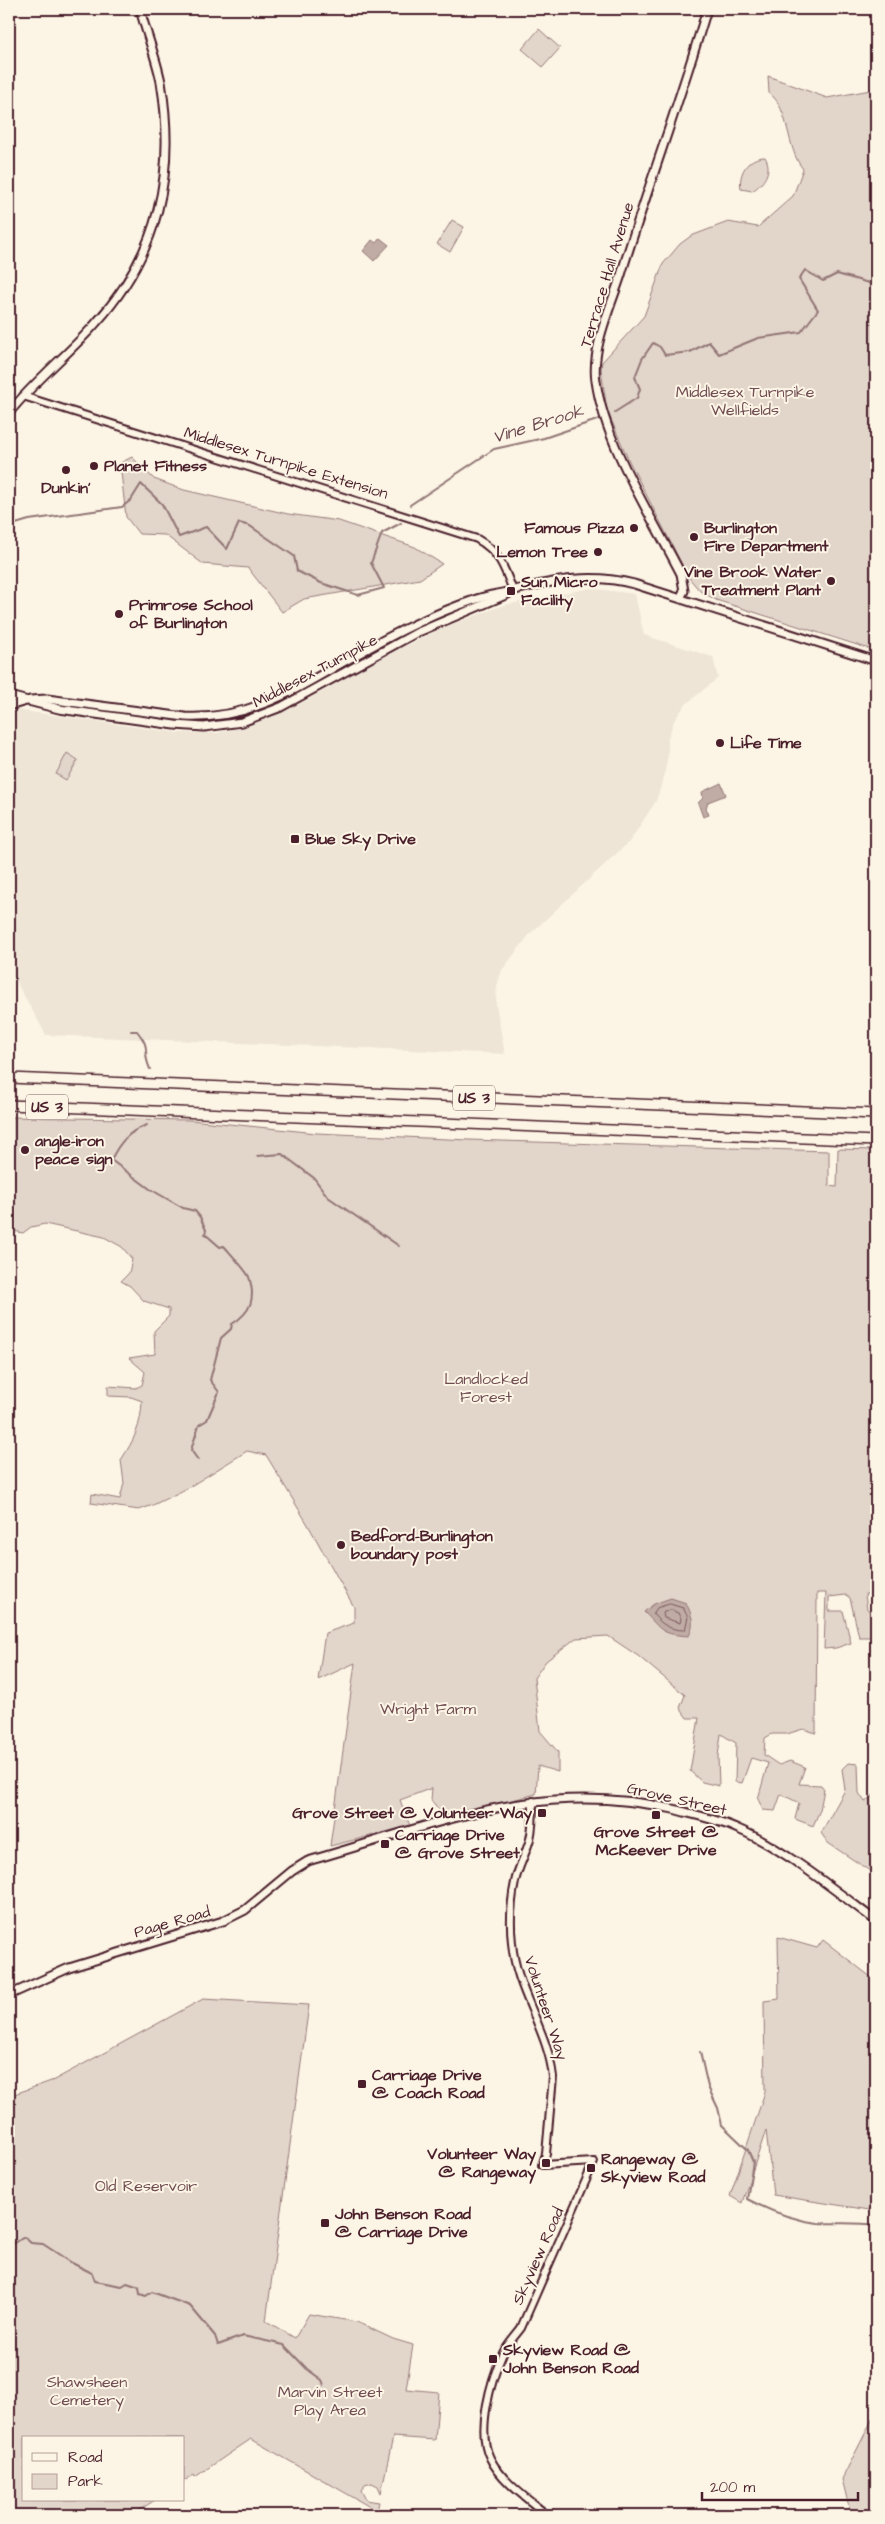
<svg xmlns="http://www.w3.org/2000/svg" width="885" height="2524" font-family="'Architects Daughter',sans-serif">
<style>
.built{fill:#eee5d7}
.green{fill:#e2d5ca;stroke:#967a7a}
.water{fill:#c0aca5;stroke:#917474}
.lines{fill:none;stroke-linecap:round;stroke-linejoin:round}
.shore{stroke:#79575c;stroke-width:1}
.stream{stroke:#917474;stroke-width:2}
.tertiary-casing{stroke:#4a1f2b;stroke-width:10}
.secondary-casing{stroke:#4a1f2b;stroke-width:11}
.motorway-casing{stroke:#4a1f2b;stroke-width:12}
.tertiary{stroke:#fcf5e5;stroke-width:6}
.secondary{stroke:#fcf5e5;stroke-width:7}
.motorway{stroke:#fcf5e5;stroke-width:9}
.poi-dot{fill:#4a1f2b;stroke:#fcf5e5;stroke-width:2}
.labels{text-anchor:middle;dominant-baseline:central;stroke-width:4;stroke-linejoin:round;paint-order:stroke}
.shield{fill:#fcf5e5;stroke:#7f5f63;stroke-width:1}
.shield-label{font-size:15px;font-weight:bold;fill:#4a1f2b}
.street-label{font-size:16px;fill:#4a1f2b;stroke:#fcf5e5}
.park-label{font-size:16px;fill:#704c53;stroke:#fcf5e5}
.poi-label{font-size:16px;font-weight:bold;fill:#4a1f2b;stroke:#fcf5e5;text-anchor:start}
.water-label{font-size:18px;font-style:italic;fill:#6d4950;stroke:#fcf5e5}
</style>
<rect width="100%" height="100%" fill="#fcf5e5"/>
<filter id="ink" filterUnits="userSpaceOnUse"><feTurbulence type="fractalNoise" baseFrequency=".02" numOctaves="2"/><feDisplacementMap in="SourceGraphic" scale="10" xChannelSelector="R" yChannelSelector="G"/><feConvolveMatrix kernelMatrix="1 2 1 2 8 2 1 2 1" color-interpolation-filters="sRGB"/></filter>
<g filter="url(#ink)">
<!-- built -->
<path class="built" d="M590,588L635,594L644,635L713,657L718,678L685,705L674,721L668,738V755L664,777L656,801L630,841L530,934L502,970L497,986L496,1004L505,1054L46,1035L9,969V713L15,712L17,710L179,733H217L252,725L296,706L389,654L447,626L504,605Z"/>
<!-- green -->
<g class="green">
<path d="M539,29L560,48L543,67L522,49Z"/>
<path d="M768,76L827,98L876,89V651L716,600L700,591L689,578L629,461L607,410L601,369L602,362L644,316L663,264L680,244L691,236L728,222L758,227L793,196L803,169C786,149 790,108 769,93Z"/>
<path d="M765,157C773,170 764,184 752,191L741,189C738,173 748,157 765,157Z"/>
<path d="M452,220L464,227L450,252L437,244Z"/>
<path d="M132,457L154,479L184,490L288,514L339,521L415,547L442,564L420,579L304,599L282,612L248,568L203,564L165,535L139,534L126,517L120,463Z"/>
<path d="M67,753L78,760L66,780L56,774Z"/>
<path d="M9,1117L190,1120L317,1133L469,1140L829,1151V1186L837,1187L838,1149L876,1150V1183L873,1188H876V1594H865L867,1609L876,1616V1637H859L850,1598L846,1595L829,1597V1611H843L851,1643L836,1648L824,1649L826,1593H817L816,1733L803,1729L787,1734H772L765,1738L764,1755L779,1765L790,1761L805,1767L799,1784L821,1785L824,1789L820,1810L813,1826L795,1819L799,1803L781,1794L775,1811L763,1810L758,1799L768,1763L751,1758L742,1783L735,1782L736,1743L721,1734L718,1756L719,1786L702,1782L690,1771L699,1718H687L680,1708L685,1695L638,1656L608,1636L576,1638L546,1661L534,1678L540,1731L558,1752V1772L538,1766L536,1794L445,1817L431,1800L432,1788L400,1800L410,1826L330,1846L355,1663L318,1680L325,1633L354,1623V1607L307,1523L266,1455L247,1451L186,1489L153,1505L139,1510L91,1503L92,1494L120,1499L124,1483L121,1460C134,1440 141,1426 142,1401L131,1397L108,1396V1386L136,1388L142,1385L145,1372L129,1358L155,1354L154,1331L169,1316V1309L144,1301L130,1286L121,1281L129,1273L132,1259L122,1247L104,1237L45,1224L31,1227L23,1233L9,1230Z"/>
<path d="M848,1763L858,1764L859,1793L865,1802L876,1793V1871L873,1873L828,1843L821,1833L845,1790L842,1769Z"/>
<path d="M778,1937L817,1948L823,1940L876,1981V2211L773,2195L766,2130L742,2203L730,2196L765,2092L764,2001L779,1999Z"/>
<path d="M203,1999L309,2005L266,2321L295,2338L309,2314L357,2322L393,2339L413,2345L406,2389L439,2392L435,2440L393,2437L381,2493L378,2486L372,2483L365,2485L361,2490L366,2500L379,2502L377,2511L251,2439L195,2477L194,2475L184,2481V2438H24V2500H155L132,2515H9V2096L54,2080Z"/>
<path d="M876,2412V2515H851L842,2479Z"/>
</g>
<!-- water -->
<g class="water">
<path d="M380,238L389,245L374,261L363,251L372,240L376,243Z"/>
<path d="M721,783L726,795L708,802L706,808L709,815L703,817L698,803L703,798L702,792Z"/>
<path d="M671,1598L686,1603C692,1615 695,1623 689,1636C660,1634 663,1631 644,1612L654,1604Z"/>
</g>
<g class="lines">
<!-- shore -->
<g class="shore">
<path d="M670,1604L683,1608L688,1617L685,1630C670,1630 662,1625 653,1614L657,1608Z"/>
<path d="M671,1610L678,1613L681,1619L680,1623L664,1618L663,1613Z"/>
</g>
<!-- stream -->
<g class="stream">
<path d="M615,412L637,398L640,389L635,377L642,359L653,343L660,347L665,355L690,352L709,342L719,354L758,338L801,332L818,310L799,279L805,270L823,281L837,274L876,285"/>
<path d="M410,505L494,449L544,438L600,419"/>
<path d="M9,526L29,520L122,507L131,500L141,484L162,504L179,537L206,527L227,549L239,523L250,526L294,556L297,571L321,583L358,595L384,588L371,563L382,533L401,523"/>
<path d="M131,1031H137C153,1051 141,1050 150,1069"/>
<path d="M147,1125C129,1131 119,1143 111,1160L150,1189L183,1208L195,1211L200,1217L206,1230L205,1234L220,1247L224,1246C229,1252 247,1271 249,1277C256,1299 251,1312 232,1324L231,1329L221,1338L210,1380L219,1392L207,1420L199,1425L191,1450L198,1460"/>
<path d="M257,1156L282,1154L314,1178L328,1197L399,1246"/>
<path d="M700,2052L708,2087L718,2108L722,2125L748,2150L753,2162L747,2199C768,2210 794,2220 818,2223C837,2224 856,2222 876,2225"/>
<path d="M9,2247L24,2237L31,2243L43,2244L72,2263L92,2273L95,2281L122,2286L127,2283L139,2287L140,2294L146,2296L152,2292L190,2306L215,2336L218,2345L243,2336L284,2345L307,2369L322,2380L324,2385"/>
</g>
<!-- tertiary casing -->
<g class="tertiary-casing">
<g id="tertiary">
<path d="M23,396L477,539C499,551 505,569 513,591"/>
<path d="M533,1801C533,1813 533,1827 530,1839C526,1854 518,1867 515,1882C511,1901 510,1924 512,1943C516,1991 548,2030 553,2077L546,2154L542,2165L594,2162L521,2328C515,2336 507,2344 503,2353C491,2380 476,2431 490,2458C501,2481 528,2499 547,2515"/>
</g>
</g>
<!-- secondary casing -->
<g class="secondary-casing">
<g id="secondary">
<path d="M9,413C35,380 69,354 96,323C159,253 176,173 161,82C156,57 146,33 140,9"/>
<path d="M680,598L684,591L681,574C651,515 605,445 596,381C591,349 611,306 621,275C648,186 681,98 707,9"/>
<path d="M9,696L59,709L175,725L204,727L242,722L281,707L416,633L508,594"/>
<path d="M9,706L30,700L47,699L185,717C250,720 294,690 347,660C388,637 429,615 474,600C487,595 501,594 515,590C555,580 593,573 634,584L876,661"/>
<path d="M9,1995L69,1968L223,1921L245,1910L292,1871L308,1861C435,1825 538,1778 673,1809C695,1815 717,1819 738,1829C783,1848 836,1891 876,1921"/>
</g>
</g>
<!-- motorway casing -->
<g class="motorway-casing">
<g id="motorway">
<path d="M9,1078L876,1114"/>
<path d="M9,1105L876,1141"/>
</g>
</g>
<!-- tertiary -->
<use href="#tertiary" class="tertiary"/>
<!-- secondary -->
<use href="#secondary" class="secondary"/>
<!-- motorway -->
<use href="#motorway" class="motorway"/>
</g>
</g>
<!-- markers -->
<g class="poi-dot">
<circle cx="94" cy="466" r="5"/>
<circle cx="66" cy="470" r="5"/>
<circle cx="634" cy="528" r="5"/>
<circle cx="694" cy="537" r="5"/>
<circle cx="598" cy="552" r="5"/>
<circle cx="831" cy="581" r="5"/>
<rect x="506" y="586" width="10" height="10" rx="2.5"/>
<circle cx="119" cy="614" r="5"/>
<circle cx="720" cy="743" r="5"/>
<rect x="290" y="834" width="10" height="10" rx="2.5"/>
<circle cx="25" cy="1150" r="5"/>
<circle cx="341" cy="1545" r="5"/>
<rect x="537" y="1808" width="10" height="10" rx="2.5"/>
<rect x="651" y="1810" width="10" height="10" rx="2.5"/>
<rect x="380" y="1839" width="10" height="10" rx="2.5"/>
<rect x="357" y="2079" width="10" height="10" rx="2.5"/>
<rect x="541" y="2158" width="10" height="10" rx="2.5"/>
<rect x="586" y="2163" width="10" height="10" rx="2.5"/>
<rect x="320" y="2218" width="10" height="10" rx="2.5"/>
<rect x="488" y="2354" width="10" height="10" rx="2.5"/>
</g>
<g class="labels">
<!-- shield labels -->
<g class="shield">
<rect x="453" y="1085.5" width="42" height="25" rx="4"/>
<rect x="26" y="1094.5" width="42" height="25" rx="4"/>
</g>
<g class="shield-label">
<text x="474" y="1098">US 3</text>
<text x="47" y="1107">US 3</text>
</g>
<!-- street labels -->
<g class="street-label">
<text transform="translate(607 275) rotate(-73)">Terrace Hall Avenue</text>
<text transform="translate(286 463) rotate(17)">Middlesex Turnpike Extension</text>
<text transform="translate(315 671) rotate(-28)">Middlesex Turnpike</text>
<text transform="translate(677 1799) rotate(13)">Grove Street</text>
<text transform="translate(172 1922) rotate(-16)">Page Road</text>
<text transform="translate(546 2008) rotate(72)">Volunteer Way</text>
<text transform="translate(538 2256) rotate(-66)">Skyview Road</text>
</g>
<!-- park labels -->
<g class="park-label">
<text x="745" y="392">Middlesex Turnpike<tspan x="745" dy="18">Wellfields</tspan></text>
<text x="486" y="1379">Landlocked<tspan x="486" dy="18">Forest</tspan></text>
<text x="428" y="1709">Wright Farm</text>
<text x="146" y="2186">Old Reservoir</text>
<text x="87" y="2382">Shawsheen<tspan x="87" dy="18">Cemetery</tspan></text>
<text x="330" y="2392">Marvin Street<tspan x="330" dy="18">Play Area</tspan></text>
</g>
<!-- poi labels -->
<g class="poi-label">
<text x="104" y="466">Planet Fitness</text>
<text x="66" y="488" text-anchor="middle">Dunkin'</text>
<text x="624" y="528" text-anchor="end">Famous Pizza</text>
<text x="704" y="528">Burlington<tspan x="704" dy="18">Fire Department</tspan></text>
<text x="588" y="552" text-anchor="end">Lemon Tree</text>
<text x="821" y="572" text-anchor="end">Vine Brook Water<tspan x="821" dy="18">Treatment Plant</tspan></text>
<text x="521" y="582">Sun Micro<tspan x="521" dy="18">Facility</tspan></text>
<text x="129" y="605">Primrose School<tspan x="129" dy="18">of Burlington</tspan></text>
<text x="730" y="743">Life Time</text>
<text x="305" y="839">Blue Sky Drive</text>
<text x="35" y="1141">angle-iron<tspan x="35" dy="18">peace sign</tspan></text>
<text x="351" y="1536">Bedford-Burlington<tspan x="351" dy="18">boundary post</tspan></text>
<text x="532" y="1813" text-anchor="end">Grove Street @ Volunteer Way</text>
<text x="656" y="1832" text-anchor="middle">Grove Street @<tspan x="656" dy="18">McKeever Drive</tspan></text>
<text x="395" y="1835">Carriage Drive<tspan x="395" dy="18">@ Grove Street</tspan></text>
<text x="372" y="2075">Carriage Drive<tspan x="372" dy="18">@ Coach Road</tspan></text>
<text x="536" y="2154" text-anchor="end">Volunteer Way<tspan x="536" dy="18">@ Rangeway</tspan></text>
<text x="601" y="2159">Rangeway @<tspan x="601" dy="18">Skyview Road</tspan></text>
<text x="335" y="2214">John Benson Road<tspan x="335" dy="18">@ Carriage Drive</tspan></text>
<text x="503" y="2350">Skyview Road @<tspan x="503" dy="18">John Benson Road</tspan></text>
</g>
<!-- water labels -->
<g class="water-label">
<text transform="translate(538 424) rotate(-17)">Vine Brook</text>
</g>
</g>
<!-- margin -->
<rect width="885" height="2524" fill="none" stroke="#fcf5e5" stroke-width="30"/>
<rect x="15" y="15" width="855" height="2494" fill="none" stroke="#4a1f2b" stroke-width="2" filter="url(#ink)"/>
<!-- legend -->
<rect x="22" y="2436" width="162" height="65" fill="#fcf5e5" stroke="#b59f9b"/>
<rect x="32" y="2453" width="25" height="8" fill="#fcf5e5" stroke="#b59f9b"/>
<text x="68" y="2462" font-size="15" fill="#4a1f2b">Road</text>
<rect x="32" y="2474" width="25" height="15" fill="#e2d5ca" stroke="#b59f9b"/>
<text x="68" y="2486" font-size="15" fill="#4a1f2b">Park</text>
<!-- scale -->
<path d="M702 2492v8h156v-8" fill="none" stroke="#4a1f2b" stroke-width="2.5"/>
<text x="710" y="2492" font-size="15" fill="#4a1f2b" stroke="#fcf5e5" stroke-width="4" paint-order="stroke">200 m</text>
</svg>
